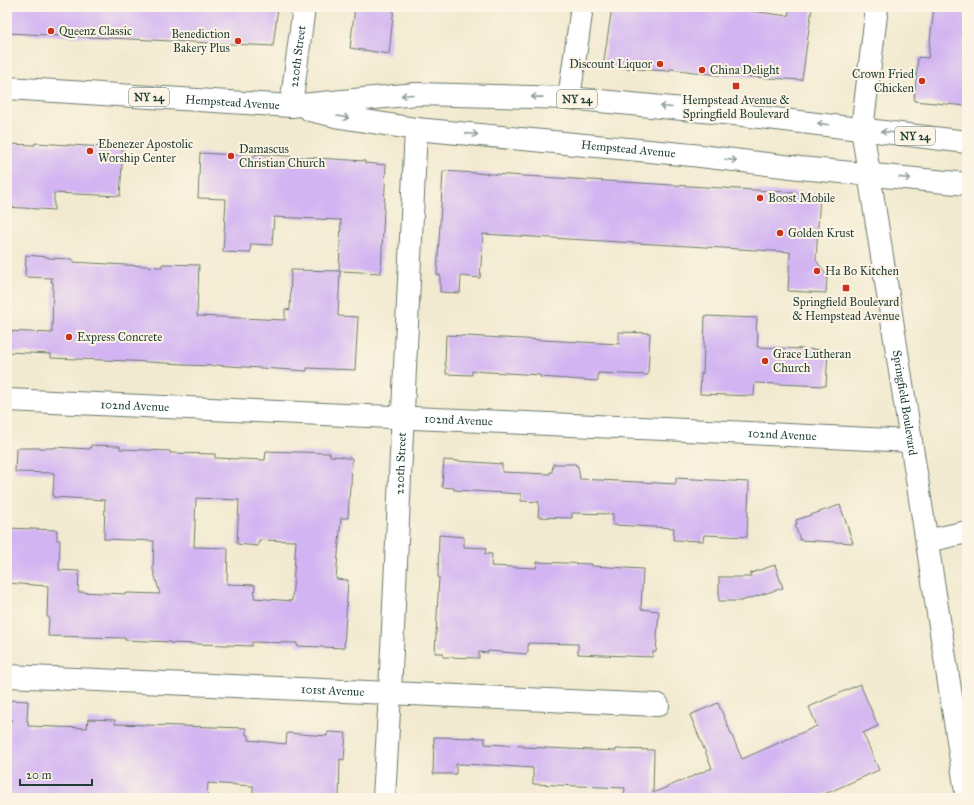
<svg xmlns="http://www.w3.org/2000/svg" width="974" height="805" font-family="'IM FELL Great Primer',serif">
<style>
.building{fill:#d2b4f2;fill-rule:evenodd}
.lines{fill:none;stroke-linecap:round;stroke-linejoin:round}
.minor-casing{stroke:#697a6b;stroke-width:24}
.major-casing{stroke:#697a6b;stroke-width:24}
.minor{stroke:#fff;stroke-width:22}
.major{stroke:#fff;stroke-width:22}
.oneway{stroke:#8f9e9a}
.poi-dot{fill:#c8321e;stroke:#fcf5e5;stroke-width:1.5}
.labels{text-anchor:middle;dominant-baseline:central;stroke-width:4;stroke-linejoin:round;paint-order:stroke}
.shield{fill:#fcf5e5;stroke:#617469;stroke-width:1}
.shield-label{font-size:11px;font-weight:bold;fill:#1f3d34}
.poi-label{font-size:12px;fill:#1f3d34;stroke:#fcf5e5;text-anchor:start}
.street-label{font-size:12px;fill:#1f3d34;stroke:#fcf5e5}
</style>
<rect width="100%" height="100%" fill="#fcf5e5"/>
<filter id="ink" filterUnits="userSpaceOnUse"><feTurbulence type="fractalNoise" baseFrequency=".025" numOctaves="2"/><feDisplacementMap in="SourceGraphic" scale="8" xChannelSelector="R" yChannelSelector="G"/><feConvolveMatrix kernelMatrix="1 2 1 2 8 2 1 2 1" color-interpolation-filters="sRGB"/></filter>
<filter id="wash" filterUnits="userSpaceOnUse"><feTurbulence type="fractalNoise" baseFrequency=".012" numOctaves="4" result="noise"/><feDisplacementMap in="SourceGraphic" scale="16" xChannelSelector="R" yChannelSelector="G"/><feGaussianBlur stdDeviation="0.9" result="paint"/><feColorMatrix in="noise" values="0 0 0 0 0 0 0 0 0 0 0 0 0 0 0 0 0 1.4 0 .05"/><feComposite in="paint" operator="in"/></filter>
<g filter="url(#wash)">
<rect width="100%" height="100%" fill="#f2ead0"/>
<g id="blocks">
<!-- building -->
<g class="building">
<path d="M7,7H278L273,46L7,33Z"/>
<path d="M355,7H394L389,54L350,48Z"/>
<path d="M612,7H744V10L788,16L790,7H812L802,80L719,75L670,69L669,71L603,67Z"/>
<path d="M934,7H967V106L914,101L918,57L928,58Z"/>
<path d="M35,143L123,148L120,196L54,193V210L7,207V144L35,145Z"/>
<path d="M200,153L255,156V154L365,161V163L386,165L381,273L340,271L338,316L358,317L355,370L307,368V371L215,365V366L184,365V364L130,361L51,358V354L7,352V331L52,333L53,282H51L52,278L25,277L26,255L48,257V258L73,259V262L162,267V264L199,265L197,316L285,320V309L290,310L291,270L339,271L341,220L274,217L272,245L251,244L250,253L223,252L226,199L198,198Z"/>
<path d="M443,171L820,194L816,260L827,276L826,293L788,291L790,252L483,234L480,278L461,276L460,293L440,292V275H437Z"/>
<path d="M705,316L757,318L756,333L758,334L757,347L828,350L826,386L755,383L754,396L700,394L701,373L703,374Z"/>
<path d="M619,332L650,333L648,375L598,373V381L540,377V375L472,371V375L446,374V365H445L446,335L619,344Z"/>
<path d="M91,445L120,446V449L170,451V453L215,454V458L265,460L266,451L330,453V456L344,457V458H352L351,485H350L348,518H341L336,579L348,580L344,648L297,646V643L252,642V646L170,643V642L125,640V638L48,636L49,617H47L48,586L7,583V528L57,530V540H60L59,570L79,571L78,592L127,594V593L160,594L153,569L154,541L104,539L105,500L53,497L54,473L15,472L16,448H55V447L90,449ZM196,498L239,500L237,544L258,546L259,540L296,541L292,601L254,598L255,585L227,584L228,548L194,547Z"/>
<path d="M444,460L502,464V472L550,474V472H552L553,464H576V466H578L580,479L676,484V478L749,482L747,537L704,535L703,541L673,540L674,528L613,525V514L572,513V518L538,517L539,502L521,501V494L454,490V488L442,487Z"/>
<path d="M840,505L853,543L800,540L795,525L797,524L796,520Z"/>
<path d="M439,535L464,537V547L486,548L485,554H492L491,566L536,568L537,562L592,564V566L643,569L641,609L659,611L656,652H653L652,657L578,654V644L528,643V652H527V654L488,651V653L479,652V658L443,657V653H435L439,577H438Z"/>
<path d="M775,565L783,588L741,601H719V577H750L751,573Z"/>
<path d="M860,684L878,726L863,733L879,770L816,798H624L625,788L533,784V768L489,765L456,764V774H433L434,737L485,738V744L523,746V747L616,751V749L654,750L653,793L712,768L690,715L718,703L742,759L817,726L809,707Z"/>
<path d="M7,700L28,701L27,721H28V726L87,728L88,719L115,720V724L246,728V735H249V740L286,744L287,733L327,736L328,732L346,733L344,760L340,759L339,798H284V796H253V786L208,783L207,798H7V774L10,720H13H7Z"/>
</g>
</g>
</g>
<g filter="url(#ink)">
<use href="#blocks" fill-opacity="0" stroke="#697a6b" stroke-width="1"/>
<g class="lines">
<!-- minor casing -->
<g class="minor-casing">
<g id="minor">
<path d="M569,98L582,7"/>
<path id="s1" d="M291,106L304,7"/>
<path id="s2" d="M7,400L686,430L911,441"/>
<path d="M927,541L967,532"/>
<path id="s3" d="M7,676L658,705"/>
<path id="s4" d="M384,798L390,693L416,129"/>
</g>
</g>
<!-- major casing -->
<g class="major-casing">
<g id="major">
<path id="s5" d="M877,7L862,129L967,798"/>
<path id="s6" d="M7,88L291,106L416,94L569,98L734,114L967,142"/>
<path id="s7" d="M310,110L340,117L416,129L692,155L800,168L967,184"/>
</g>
</g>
<!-- minor -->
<use href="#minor" class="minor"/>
<!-- major -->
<use href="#major" class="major"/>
</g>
<!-- one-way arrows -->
<defs><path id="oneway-shaft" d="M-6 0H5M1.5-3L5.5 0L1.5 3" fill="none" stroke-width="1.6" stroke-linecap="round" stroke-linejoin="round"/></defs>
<g class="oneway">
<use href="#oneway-shaft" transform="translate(407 95) rotate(175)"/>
<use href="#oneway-shaft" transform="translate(537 97) rotate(-179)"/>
<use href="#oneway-shaft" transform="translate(666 107) rotate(-175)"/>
<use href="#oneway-shaft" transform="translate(343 117) rotate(10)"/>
<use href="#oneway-shaft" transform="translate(823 124) rotate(-173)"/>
<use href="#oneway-shaft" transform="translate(887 132) rotate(-173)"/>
<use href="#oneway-shaft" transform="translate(472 134) rotate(5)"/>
<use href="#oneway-shaft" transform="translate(731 160) rotate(6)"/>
<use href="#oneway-shaft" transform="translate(905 178) rotate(6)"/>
</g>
</g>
<!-- markers -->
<g class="poi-dot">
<circle cx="51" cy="31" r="4"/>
<circle cx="238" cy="41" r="4"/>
<circle cx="660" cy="64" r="4"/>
<circle cx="702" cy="70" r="4"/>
<circle cx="922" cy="81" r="4"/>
<rect x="732" y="82" width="8" height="8" rx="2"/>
<circle cx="90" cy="151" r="4"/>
<circle cx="231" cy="156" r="4"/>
<circle cx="760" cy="198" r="4"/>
<circle cx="780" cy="233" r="4"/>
<circle cx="817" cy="271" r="4"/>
<rect x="842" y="284" width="8" height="8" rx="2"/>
<circle cx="69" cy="337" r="4"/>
<circle cx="765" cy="361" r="4"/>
</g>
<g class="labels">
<!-- shield labels -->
<g class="shield">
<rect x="129" y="88" width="40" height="18" rx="3"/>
<rect x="557" y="90" width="40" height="18" rx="3"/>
<rect x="895" y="127" width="40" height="18" rx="3"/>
</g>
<g class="shield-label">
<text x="149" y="97">NY 24</text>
<text x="577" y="99">NY 24</text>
<text x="915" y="136">NY 24</text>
</g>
<!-- poi labels -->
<g class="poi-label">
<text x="59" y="31">Queenz Classic</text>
<text x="230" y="34" text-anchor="end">Benediction<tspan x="230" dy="14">Bakery Plus</tspan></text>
<text x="652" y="64" text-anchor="end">Discount Liquor</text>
<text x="710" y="70">China Delight</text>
<text x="914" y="74" text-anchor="end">Crown Fried<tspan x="914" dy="14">Chicken</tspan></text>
<text x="736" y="100" text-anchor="middle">Hempstead Avenue &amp;<tspan x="736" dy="14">Springfield Boulevard</tspan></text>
<text x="98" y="144">Ebenezer Apostolic<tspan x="98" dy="14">Worship Center</tspan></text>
<text x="239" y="149">Damascus<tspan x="239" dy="14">Christian Church</tspan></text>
<text x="768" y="198">Boost Mobile</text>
<text x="788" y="233">Golden Krust</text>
<text x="825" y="271">Ha Bo Kitchen</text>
<text x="846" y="302" text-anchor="middle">Springfield Boulevard<tspan x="846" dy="14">&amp; Hempstead Avenue</tspan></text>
<text x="77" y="337">Express Concrete</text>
<text x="773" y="354">Grace Lutheran<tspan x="773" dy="14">Church</tspan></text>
</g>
<!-- street labels -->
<g class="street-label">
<text stroke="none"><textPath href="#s1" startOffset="50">220th Street</textPath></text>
<text stroke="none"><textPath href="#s6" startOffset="226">Hempstead Avenue</textPath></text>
<text stroke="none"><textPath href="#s7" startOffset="321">Hempstead Avenue</textPath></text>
<text stroke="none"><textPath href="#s5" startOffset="400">Springfield Boulevard</textPath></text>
<text stroke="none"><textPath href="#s2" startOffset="128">102nd Avenue</textPath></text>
<text stroke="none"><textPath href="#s2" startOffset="452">102nd Avenue</textPath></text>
<text stroke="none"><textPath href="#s2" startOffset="776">102nd Avenue</textPath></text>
<text stroke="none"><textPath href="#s4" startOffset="335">220th Street</textPath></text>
<text stroke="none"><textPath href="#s3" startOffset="326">101st Avenue</textPath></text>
</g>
</g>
<!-- margin -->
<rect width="974" height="805" fill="none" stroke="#fcf5e5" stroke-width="24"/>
<!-- scale -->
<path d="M20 779v6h72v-6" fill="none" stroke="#1f3d34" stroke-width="2"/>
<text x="26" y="779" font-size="12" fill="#1f3d34" stroke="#fcf5e5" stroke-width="3" paint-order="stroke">20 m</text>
</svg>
